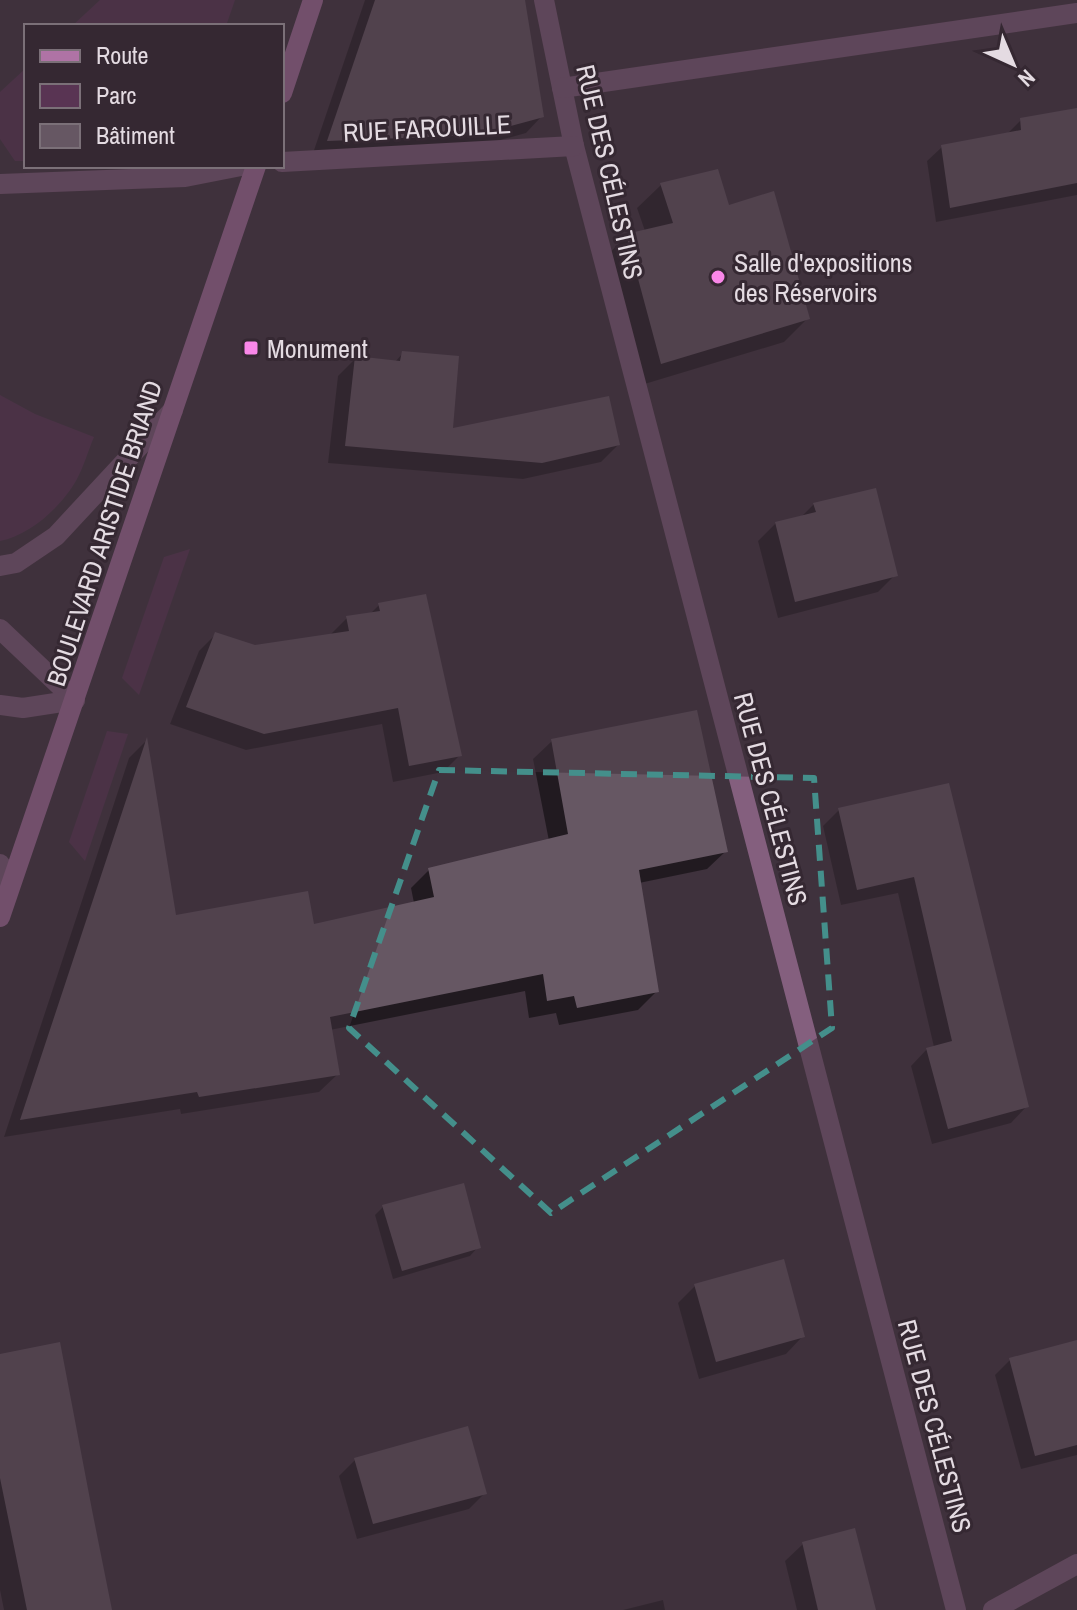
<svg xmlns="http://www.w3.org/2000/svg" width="1077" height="1610" font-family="'Archivo Narrow',sans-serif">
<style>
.green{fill:#593453}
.shadow{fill:#0007}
.building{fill:#665763}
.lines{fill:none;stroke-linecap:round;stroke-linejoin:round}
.minor{stroke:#845f7e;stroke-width:20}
.tertiary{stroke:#845f7e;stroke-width:20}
.secondary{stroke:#af73a5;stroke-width:20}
.marked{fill:none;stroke:#448f8b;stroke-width:6;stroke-dasharray:16 10;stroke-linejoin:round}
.poi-dot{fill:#f987e8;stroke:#352832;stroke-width:3}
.labels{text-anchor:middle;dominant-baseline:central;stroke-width:6;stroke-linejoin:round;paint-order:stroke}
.street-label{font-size:26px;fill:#e4dbe2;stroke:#352832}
.poi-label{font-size:26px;fill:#e4dbe2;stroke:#352832;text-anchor:start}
</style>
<rect width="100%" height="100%" fill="#3f323d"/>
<!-- green -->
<g class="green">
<path d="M100,0H235L226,26H72Z"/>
<path d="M26,68V161H15L0,139V92Z"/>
<path d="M0,395L35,414L94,437C88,451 84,466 77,479C62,506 31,535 0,541Z"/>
<path d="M190,549L139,695L122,678L164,557Z"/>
<path d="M107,731L128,734L85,861L69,842Z"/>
</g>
<!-- shadow -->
<g class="shadow">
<path d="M365,0H523L542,116L526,133L460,151L312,156Z"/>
<path d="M1077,111V195L936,222L927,161L942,147L1007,134L1021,120Z"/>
<path d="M661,185L728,208L808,318L784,342L638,386L603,259L627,236L645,231L637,208Z"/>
<path d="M403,353L450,431L618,445L601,462L523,479L328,463L338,376L356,358L394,363Z"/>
<path d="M814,504L895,575L878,592L778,618L758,541L776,523L801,517Z"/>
<path d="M379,605L460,755L443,772L393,782L382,724L246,750L170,724L199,651L216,634L254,647L330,635L347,618L370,614Z"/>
<path d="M552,741L726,851L707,869L639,883L656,992L638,1010L559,1025L556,1013L529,1018L525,991L330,1030L338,1074L319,1092L181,1114L180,1109L4,1137L129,758L145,742L174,917L312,926L414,903L411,888L429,870L549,841L533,759Z"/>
<path d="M947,786L1027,1106L1011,1123L932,1144L911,1066L927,1049L934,1047L898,893L841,905L823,826L839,810Z"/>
<path d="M383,1207L478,1247L470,1256L393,1279L375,1215Z"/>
<path d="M695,1286L803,1336L786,1354L699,1379L678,1303Z"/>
<path d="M1077,1342V1455L1021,1469L995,1375L1010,1360Z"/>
<path d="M0,1356L110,1610H4L0,1590Z"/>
<path d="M355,1460L485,1493L469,1509L357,1539L339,1476Z"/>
<path d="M803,1544L874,1610H797L785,1561Z"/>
<path d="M663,1600L665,1610H623Z"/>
</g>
<!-- building -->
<g class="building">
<path d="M375,0H525L544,117L478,135L327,141Z"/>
<path d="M1077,108V183L950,208L941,145L1021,130L1020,118Z"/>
<path d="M718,169L729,205L774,191L810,319L661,364L626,234L673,223L660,183Z"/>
<path d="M402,351L459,356L453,428L609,396L620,445L542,463L345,446L355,356L400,361Z"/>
<path d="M876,488L898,576L795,602L775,522L816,512L813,503Z"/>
<path d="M426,594L462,756L409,766L398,708L264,734L186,707L215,632L255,645L349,631L346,616L380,611L378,603Z"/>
<path d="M697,710L728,852L639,870L659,992L577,1008L574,996L547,1001L543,974L330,1017L340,1075L199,1097L197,1092L20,1120L147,737L176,915L308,891L314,924L434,897L428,868L568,834L551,739Z"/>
<path d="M949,783L1029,1107L948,1129L926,1048L952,1041L914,877L857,890L838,808Z"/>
<path d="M464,1183L481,1248L402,1271L382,1205Z"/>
<path d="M784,1259L805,1337L716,1362L694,1284Z"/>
<path d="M1077,1340V1445L1035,1456L1009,1358Z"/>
<path d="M60,1342L92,1510L112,1610H27L0,1478V1354Z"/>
<path d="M468,1426L487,1494L373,1524L354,1458Z"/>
<path d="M855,1528L876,1610H818L802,1542Z"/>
</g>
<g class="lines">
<!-- minor -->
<g class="minor">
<path d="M544,0L574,146L956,1610"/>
<path d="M562,88L1077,13"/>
<path d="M282,162L574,146"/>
<path d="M0,184L185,177L241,166"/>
<path d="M993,1610L1077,1564"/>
</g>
<!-- tertiary -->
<g class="tertiary">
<path d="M0,566L16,563L56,536L173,410"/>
<path d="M0,629L75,700"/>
<path d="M0,705L23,708L75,700"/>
<path d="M0,864L10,884"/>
</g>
<!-- secondary -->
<g class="secondary">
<path d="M282,93L313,0"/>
<path d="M0,917L256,166"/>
</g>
</g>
<!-- marked area -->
<path d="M0 0H1077V1610H0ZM439,770L814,778L832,1028L551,1213L349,1028Z" fill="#3f323d" fill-opacity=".55" fill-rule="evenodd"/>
<path class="marked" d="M439,770L814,778L832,1028L551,1213L349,1028Z"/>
<!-- markers -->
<g class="poi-dot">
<circle cx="718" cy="277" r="8"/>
<rect x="243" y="340" width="16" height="16" rx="4"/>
</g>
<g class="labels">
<!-- street labels -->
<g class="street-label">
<text transform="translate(427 128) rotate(-3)">RUE FAROUILLE</text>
<text transform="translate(610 172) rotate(77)">RUE DES CÉLESTINS</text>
<text transform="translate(104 533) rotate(-72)">BOULEVARD ARISTIDE BRIAND</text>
<text transform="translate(771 799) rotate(75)">RUE DES CÉLESTINS</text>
<text transform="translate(935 1426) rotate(75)">RUE DES CÉLESTINS</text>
</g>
<!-- poi labels -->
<g class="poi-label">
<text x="734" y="262">Salle d'expositions<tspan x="734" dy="30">des Réservoirs</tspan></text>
<text x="267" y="348">Monument</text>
</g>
</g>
<!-- legend -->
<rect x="24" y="24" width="260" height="144" fill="#352832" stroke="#7b7078" stroke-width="2"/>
<rect x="40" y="50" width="40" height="12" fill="#af73a5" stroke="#7b7078" stroke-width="2"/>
<text x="96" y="64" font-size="24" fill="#e4dbe2">Route</text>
<rect x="40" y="84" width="40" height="24" fill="#593453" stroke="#7b7078" stroke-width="2"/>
<text x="96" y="104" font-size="24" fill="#e4dbe2">Parc</text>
<rect x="40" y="124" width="40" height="24" fill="#665763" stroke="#7b7078" stroke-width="2"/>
<text x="96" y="144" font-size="24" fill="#e4dbe2">Bâtiment</text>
<!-- north arrow -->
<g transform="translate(1013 64) rotate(136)" stroke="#352832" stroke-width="6" paint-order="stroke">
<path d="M0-6L14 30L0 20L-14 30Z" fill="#e4dbe2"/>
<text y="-12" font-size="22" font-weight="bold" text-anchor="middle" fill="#e4dbe2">N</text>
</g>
</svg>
